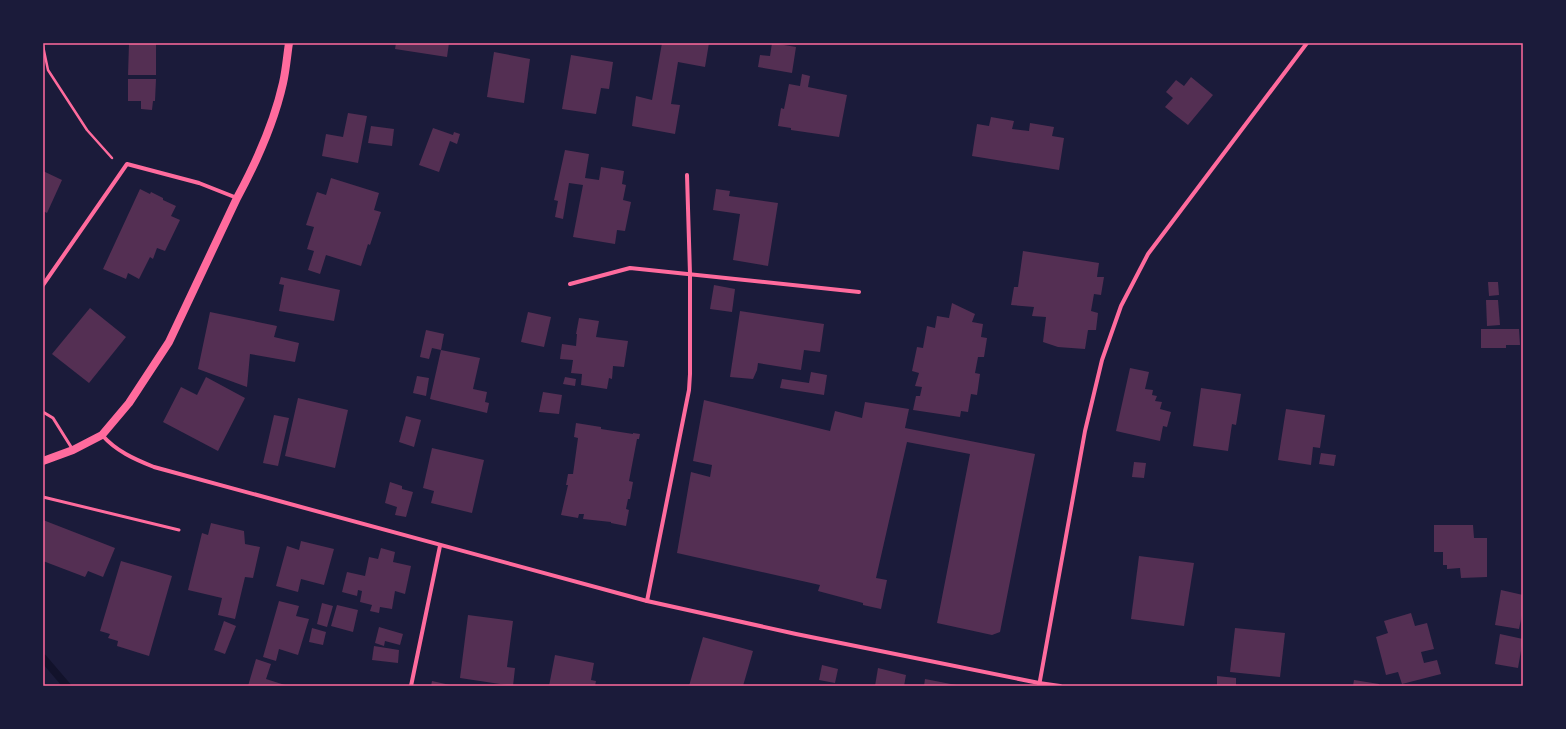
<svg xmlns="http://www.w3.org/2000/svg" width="1566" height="729" font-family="'Public Sans',sans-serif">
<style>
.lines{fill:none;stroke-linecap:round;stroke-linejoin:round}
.stream{stroke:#12122b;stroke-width:8}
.building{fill:#542f53}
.path{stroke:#ff6b9d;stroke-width:2.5}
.service{stroke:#ff6b9d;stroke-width:3}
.minor{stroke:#ff6b9d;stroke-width:4}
.secondary{stroke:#ff6b9d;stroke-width:8}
.neatline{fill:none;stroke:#ff6b9d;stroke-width:1.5}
</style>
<rect width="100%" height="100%" fill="#1b1b3a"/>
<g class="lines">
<!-- stream -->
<path class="stream" d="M43,658L67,686"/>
</g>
<!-- building -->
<g class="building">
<path d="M129,43L156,44V75H128Z"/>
<path d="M396,43H449L447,57L395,49Z"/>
<path d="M662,43H709L705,67L678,62L671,104L680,105L675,134L632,126L636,96L652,100Z"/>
<path d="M772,43L796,47L792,73L758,67L760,55L770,56Z"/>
<path d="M494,52L530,59L524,103L487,97Z"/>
<path d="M571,55L613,62L609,89L601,88L596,114L562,109Z"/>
<path d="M802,74L810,76L808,87L847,95L839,137L791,130V128L778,126L781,108L784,109L789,84L800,86Z"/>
<path d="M1191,77L1213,95L1188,125L1165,107L1173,98L1166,92L1176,80L1184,86Z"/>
<path d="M128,79H156L155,101H153L152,110L141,109V101H128Z"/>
<path d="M348,113L367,116L358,163L322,156L326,134L343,137Z"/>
<path d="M991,117L1014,121L1012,129L1029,131L1030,123L1054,127L1052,136L1064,138L1059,170L972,156L977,124L989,126Z"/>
<path d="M371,126L394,129L392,146L368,143Z"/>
<path d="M433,128L453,135L454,132L460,134L457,144L450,141L439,172L419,165Z"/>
<path d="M565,150L589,154L585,178L599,180L601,167L624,171L622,184L626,185L623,200L631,202L625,231L617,230L615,244L573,237L583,185L569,183L563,219L555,217L558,201L554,200Z"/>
<path d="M43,171L62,180L47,213L43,211Z"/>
<path d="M331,178L379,193L374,210L381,212L370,245L368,244L361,266L326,255L320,274L308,270L314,251L307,249L314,227L306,225L317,192L326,195Z"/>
<path d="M140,189L150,194L151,192L163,198V200L176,206L171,216L180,220L165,251L157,248L153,259L150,257L139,279L128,273L126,279L103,269Z"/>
<path d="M716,189L730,191L729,196L778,203L768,266L733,260L740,214L713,210Z"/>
<path d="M1023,251L1099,263L1097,277H1104L1101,295L1094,294L1091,311L1098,313L1096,330H1088L1085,349L1058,347L1043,342L1046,317L1032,316L1034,307L1011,305L1014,287H1018Z"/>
<path d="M281,277L340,290L334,321L279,311L284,285L279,284Z"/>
<path d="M1488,282H1498L1499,295L1489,296Z"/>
<path d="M714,285L735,289L732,312L710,309Z"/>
<path d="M1486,300H1498L1500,325L1487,326Z"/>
<path d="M952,303L975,314L972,322L983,324L981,337L987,338L984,357H978L975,373L980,374L977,395L971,394L968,412L961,411L960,417L913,410L916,396H920L922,387L915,386L919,373L912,371L917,347L923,348L927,326L935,328L937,316L949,318Z"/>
<path d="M90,308L126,337L89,383L52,354Z"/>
<path d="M740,311L824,324L820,352L804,350L801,370L758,363L757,370L753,379L730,377Z"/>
<path d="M210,312L277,326L274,337L299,343L295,362L250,354L247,387L198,369Z"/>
<path d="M528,312L551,317L544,347L521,342Z"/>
<path d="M579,318L599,321L596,337L628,341L624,367L613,366L612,379L609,378L607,389L581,385L582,374L571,373L573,360L560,359L562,344L576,346L577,334H576Z"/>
<path d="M1481,329H1519L1520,345H1506V348H1481Z"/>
<path d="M426,330L444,334L441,350L432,348L429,359L420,357Z"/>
<path d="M441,350L480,358L473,389L487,392L485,402L489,403L487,413L430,399Z"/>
<path d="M1130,368L1149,372L1145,389L1153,390L1152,395L1157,396L1155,401L1162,402L1160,409L1171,412L1167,427L1163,426L1160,441L1116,431Z"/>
<path d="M811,372L827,375L824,395L780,388L782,379L809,383Z"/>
<path d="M417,376L429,378L426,396L413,393Z"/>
<path d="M206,377L245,398L218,451L163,422L181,387L197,395Z"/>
<path d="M565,377L576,379L575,386L563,384Z"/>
<path d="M1201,388L1241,394L1236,425L1232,424L1228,451L1193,446Z"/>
<path d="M543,392L562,395L559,414L539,412Z"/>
<path d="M298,398L348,410L335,468L285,456Z"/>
<path d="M704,400L830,431L835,411L862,418L865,402L909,409L905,428L1035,454L1000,632L992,635L937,623L970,454L907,442L876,578L887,580L881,609L863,605V603L818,591L820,585L677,553L691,472L710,477L712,465L693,461Z"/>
<path d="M1286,409L1325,415L1320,448L1313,447L1311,465L1278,460Z"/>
<path d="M274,415L289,418L278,466L263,463Z"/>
<path d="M406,416L421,420L414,447L399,442Z"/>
<path d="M576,423L601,427V429L633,434V433L640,434L639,439H637L629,481L633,482L630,499H628L626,509L629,510L626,526L611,523V522L583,519L584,514H579L578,518L561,515L568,485H566L568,474H573L578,438L574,437Z"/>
<path d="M432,448L484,460L472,513L431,503L434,491L423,488Z"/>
<path d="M1321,453L1336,455L1334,466L1319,464Z"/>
<path d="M1134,462L1146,463L1144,478L1132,477Z"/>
<path d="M390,482L402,486V489L413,492L406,517L395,515L397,507L385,503Z"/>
<path d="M43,520L115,548L103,577L88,571L85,577L43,561Z"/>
<path d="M211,523L244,531L245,544L260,547L253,578L245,577L235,619L218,615L222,598L188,590L202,533L208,535Z"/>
<path d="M1434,525H1473L1474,538H1487V577L1461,578L1460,568L1447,569V565H1443V552H1434Z"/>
<path d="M301,541L334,549L324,585L301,579L298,592L276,586L287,546L299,550Z"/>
<path d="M381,548L395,552L393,562L411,566L405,594L395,591L392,609L380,607L379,613L370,611L372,605L360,602L362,591L358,590L357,596L342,592L347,572L365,576L369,557L378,559Z"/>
<path d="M1139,556L1194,563L1184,626L1131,619Z"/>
<path d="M121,561L172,576L149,656L117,646L118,641L108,638L110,634L100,631Z"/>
<path d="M1501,590L1523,595V610L1519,629L1495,625Z"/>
<path d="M279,601L299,606L296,616L309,619L298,655L279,649L276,661L263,657Z"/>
<path d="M322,603L333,606L327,627L317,624Z"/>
<path d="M337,605L358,610L353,632L331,626Z"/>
<path d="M1411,613L1415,626L1427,623L1434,649L1421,652L1424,663L1437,660L1441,674L1402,684L1398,672L1386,675L1376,637L1388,633L1384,621Z"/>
<path d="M468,615L513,621L507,667L515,668L513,686L460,678Z"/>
<path d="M224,621L236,626L225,654L214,650Z"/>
<path d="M379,627L403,634L400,645L385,641L384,646L375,643Z"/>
<path d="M312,628L326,632L323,645L309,642Z"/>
<path d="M1235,628L1285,633L1280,677L1230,672Z"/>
<path d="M1500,634L1523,639L1518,668L1495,664Z"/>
<path d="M703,637L753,651L743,686H689Z"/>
<path d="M374,646L399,650L398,663L372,660Z"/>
<path d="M555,655L594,663L591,680L596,681L595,686H549Z"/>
<path d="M256,659L271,664L266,679L288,686H248Z"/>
<path d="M822,665L838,669L835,683L819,680Z"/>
<path d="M878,668L906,675L904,686H875Z"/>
<path d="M1217,676L1236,678V686H1217Z"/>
<path d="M925,679L956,685V686H924Z"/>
<path d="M1354,680L1379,684V686H1353Z"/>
<path d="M432,681L450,685V686H431Z"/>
</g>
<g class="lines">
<!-- path -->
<path class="path" d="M43,46L48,70L87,130L112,158"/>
<!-- service -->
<g class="service">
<path d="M43,412L53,418L73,450"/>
<path d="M43,497L179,530"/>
</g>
<!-- minor -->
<g class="minor">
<path d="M570,284L630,268L859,292"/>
<path d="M43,285L127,164L199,183L237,198"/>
<path d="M102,435C116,451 134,459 154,467L647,601L796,634L1039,683L1060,686"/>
<path d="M647,601L689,390L690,374V274L687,175"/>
<path d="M411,686L440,546"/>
<path d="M1039,686L1085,431L1102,360L1121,306L1148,254L1307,43"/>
</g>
<!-- secondary -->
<path class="secondary" d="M43,461L73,450L102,435L129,403L169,342L237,198C257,161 274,123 283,83C286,70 287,56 289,43"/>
</g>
<!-- border -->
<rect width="1566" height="729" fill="none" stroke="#1b1b3a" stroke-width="88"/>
<rect x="44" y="44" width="1478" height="641" class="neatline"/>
</svg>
